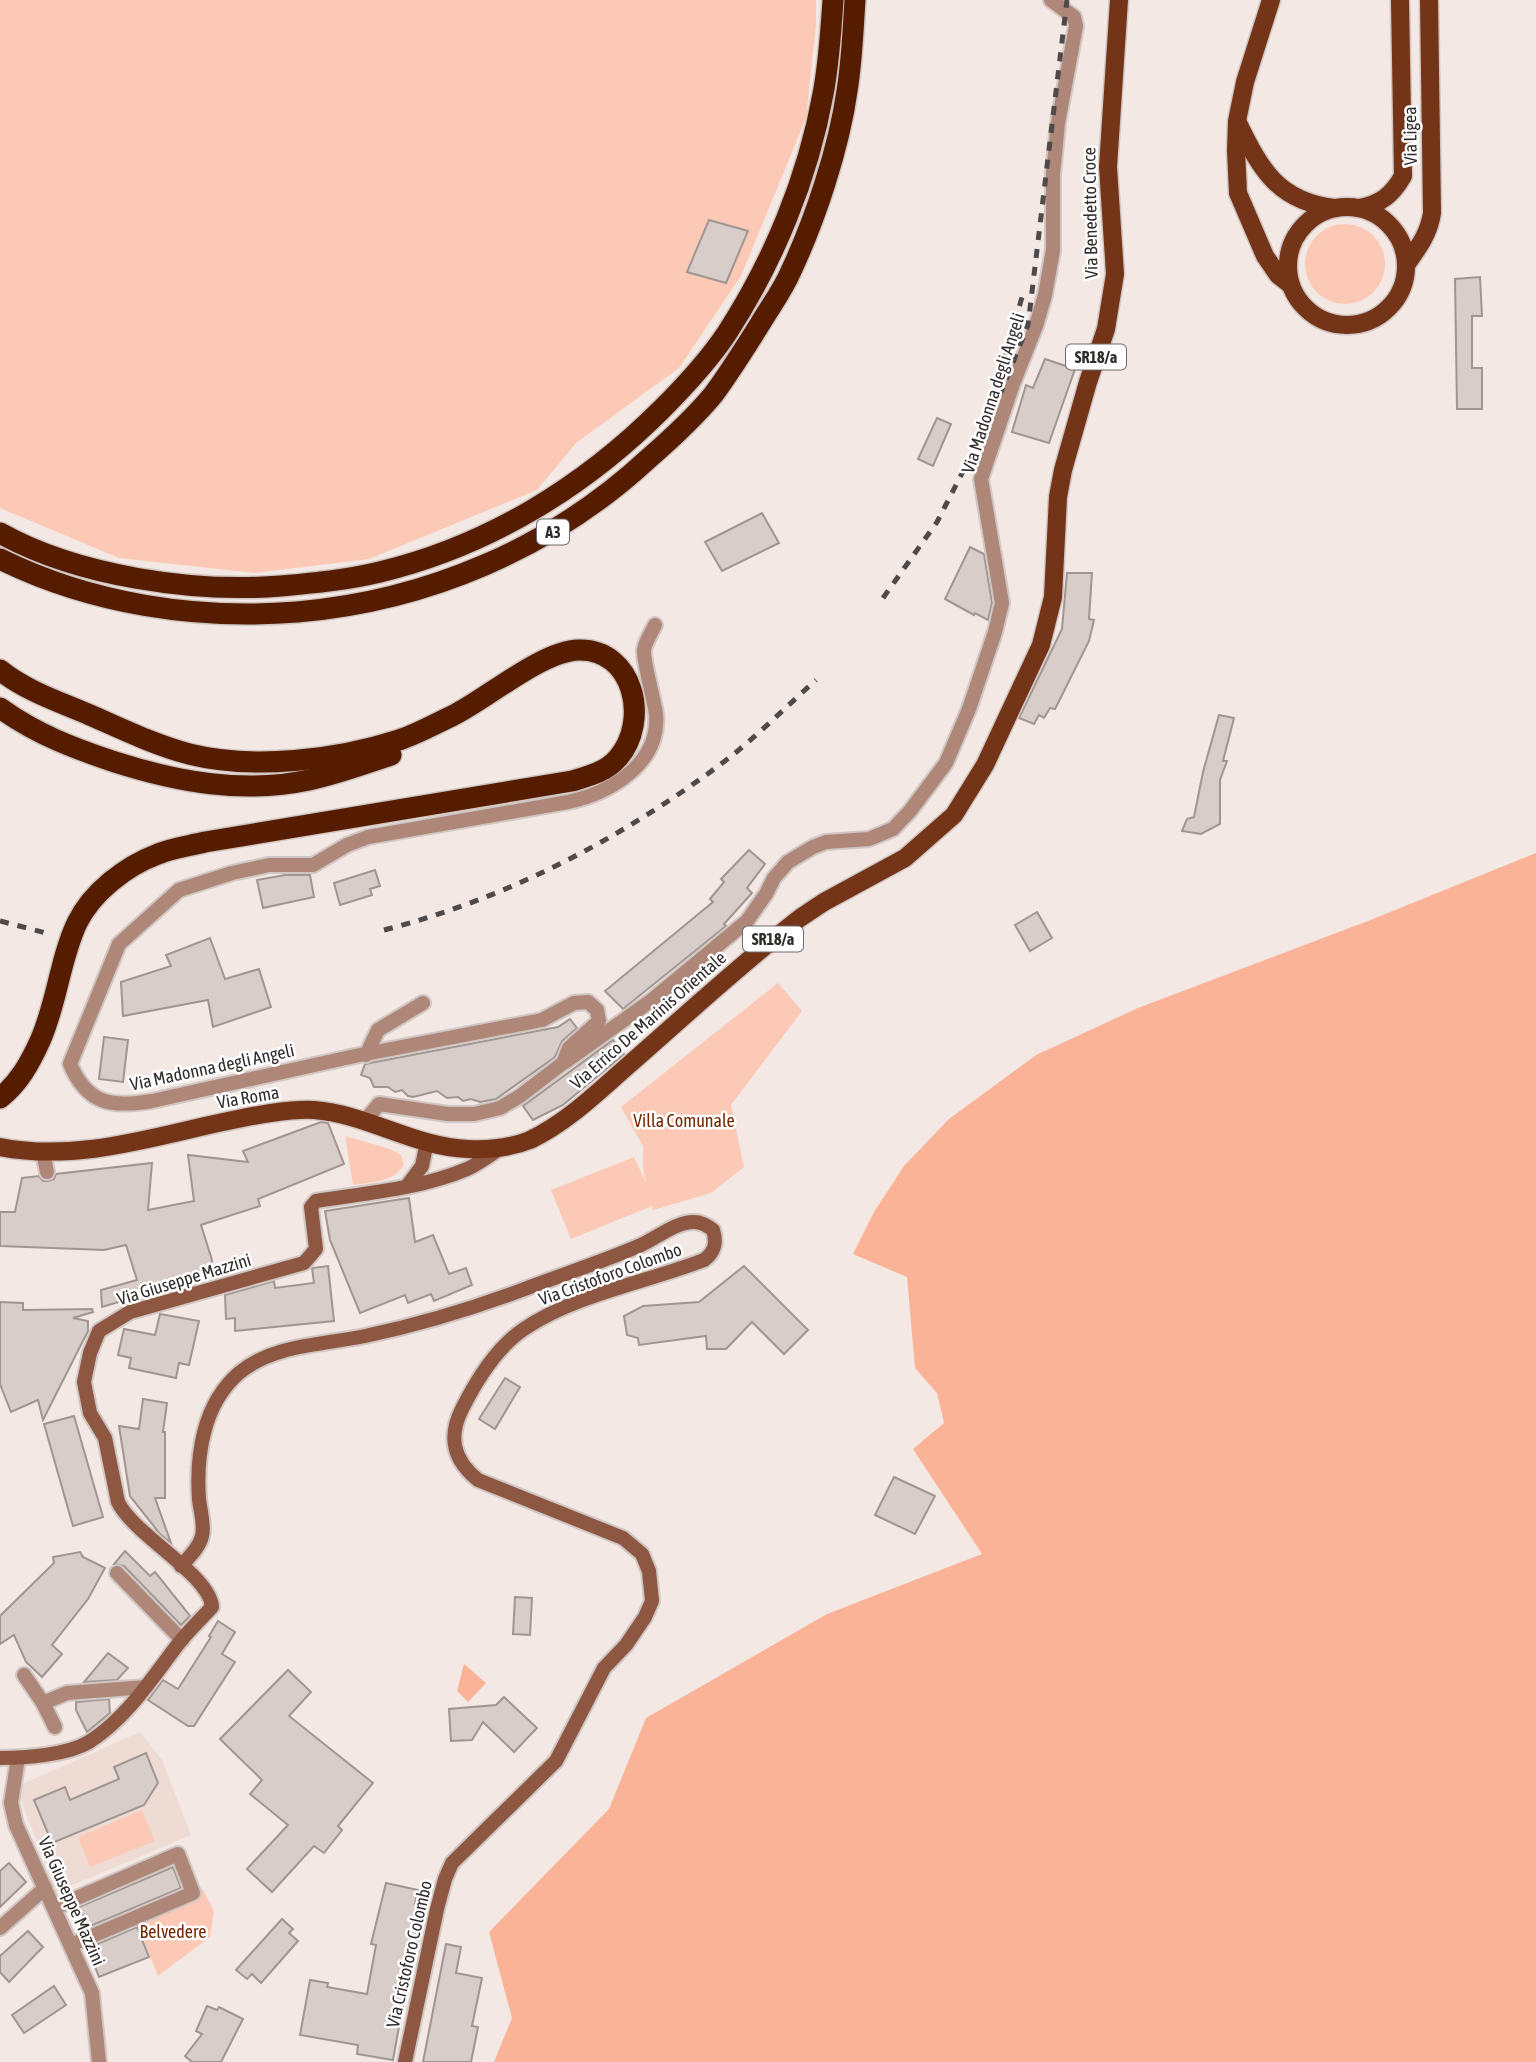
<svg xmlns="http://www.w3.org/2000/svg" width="1536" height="2062" font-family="'Asap Condensed',sans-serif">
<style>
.built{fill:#eedbd4}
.green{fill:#fbc9b5}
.water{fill:#fbb397}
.building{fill:#d8cdc9;stroke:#9f9692;stroke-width:2}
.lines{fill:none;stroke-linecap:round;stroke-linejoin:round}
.street-casing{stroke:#d0c6c3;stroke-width:18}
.secondary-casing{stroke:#d0c6c3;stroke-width:18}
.primary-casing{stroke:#d0c6c3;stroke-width:21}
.highway-casing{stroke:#d0c6c3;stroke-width:24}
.street{stroke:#ae8778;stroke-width:14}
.secondary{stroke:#8d5742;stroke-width:14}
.primary{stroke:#743418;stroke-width:18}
.highway{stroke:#551c00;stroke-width:21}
.rail{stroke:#4f4a49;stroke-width:5;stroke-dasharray:9 9;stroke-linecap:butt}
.labels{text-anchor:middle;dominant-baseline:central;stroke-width:5;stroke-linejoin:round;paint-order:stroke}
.shield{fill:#fff;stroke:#6e6b6b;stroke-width:2}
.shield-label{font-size:16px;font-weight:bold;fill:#302c2b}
.street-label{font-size:18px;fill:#302c2b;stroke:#fff}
.park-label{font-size:18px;fill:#732700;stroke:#fff}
</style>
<rect width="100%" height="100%" fill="#f3e8e4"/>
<!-- built -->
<path class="built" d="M140,1732L162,1760L191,1835L56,1892L16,1787Z"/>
<!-- green -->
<g class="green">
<path d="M0,0H816V25L806,118L741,276L679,368L576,443L537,490L369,559L254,573L119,558L0,508Z"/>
<circle cx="1345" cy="264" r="40"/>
<path d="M778,983L802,1011L731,1105L744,1167L711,1193L653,1210L652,1206L571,1239L551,1190L634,1157L646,1183L643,1168V1146L621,1107Z"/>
<path d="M345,1136L390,1149L401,1155L404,1165C394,1182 372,1182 353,1185Z"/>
<path d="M142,1810L155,1841L90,1867L78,1837Z"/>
<path d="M202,1888L214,1911L210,1937L158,1976L135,1918Z"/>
</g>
<!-- water -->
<g class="water">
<path d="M1536,853V2062H494L512,2018L489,1932L609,1809L646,1718L827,1614L982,1554L913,1449L944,1423L937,1393L915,1368L907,1277L853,1254L874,1212L904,1166L949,1119L1036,1055L1138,1008L1368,921Z"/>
<path d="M464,1664L486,1683L468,1702L457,1691Z"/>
</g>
<!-- building -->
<g class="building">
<path d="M709,220L748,231L726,283L687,272Z"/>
<path d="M1480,277L1482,316H1472V368H1482V409H1457L1455,279Z"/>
<path d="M1045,359L1075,369L1049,443L1012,432L1026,385L1033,388Z"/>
<path d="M937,418L951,424L933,466L918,459Z"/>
<path d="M762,513L779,543L722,571L705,542Z"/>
<path d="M970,547L984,554L992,603L988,620L975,613L974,615L945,599Z"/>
<path d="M1067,573H1092L1089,619L1094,620L1089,641L1055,709L1050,708L1044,718L1039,715L1034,724L1019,718L1062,629Z"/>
<path d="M1219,715L1234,718L1223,761H1227L1220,780V824L1201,834L1182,831L1187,819L1194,817L1203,772Z"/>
<path d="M749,850L765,864L747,888L752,893L724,924L726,926L623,1009L605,991L713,902L710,899L724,882L721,879Z"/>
<path d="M375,870L380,886L370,889L372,895L340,905L334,883Z"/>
<path d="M285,875H310L314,897L263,908L257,880Z"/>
<path d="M1037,912L1052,938L1030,951L1015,925Z"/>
<path d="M210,938L225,979L259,969L271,1007L213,1027L208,1000L123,1016L121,982L171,966L166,955Z"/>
<path d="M570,1019L577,1028L562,1041L555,1057L496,1099L480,1102L471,1099L463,1101L458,1097L447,1098L437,1091L413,1097L408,1096L402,1090L395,1092L388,1087H374L370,1078L361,1075L365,1064L558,1027Z"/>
<path d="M104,1037L128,1040L123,1082L99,1079Z"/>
<path d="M613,1040L624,1054L563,1105L533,1120L523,1106Z"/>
<path d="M321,1122L328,1123L344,1164L258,1199L260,1206L201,1225L212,1260L209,1275L102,1307L101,1290L137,1280L126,1245L104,1250L0,1246V1212H15L22,1178L39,1176L43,1181H48L54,1179L56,1174L152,1163L148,1210L194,1201L188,1155L248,1162L243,1151Z"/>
<path d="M409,1198L415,1242L433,1235L449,1274L466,1268L472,1285L434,1301L431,1294L408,1303L405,1295L360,1313L330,1240L325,1211Z"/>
<path d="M328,1266L334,1321L235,1331V1318L226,1319L225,1295L274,1281L275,1288L314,1283L312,1268Z"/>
<path d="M744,1266L808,1330L784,1354L752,1322L726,1349H707L706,1336L639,1345L638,1338L627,1335L624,1316L643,1306L699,1302Z"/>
<path d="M0,1302L23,1303V1310L92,1309L93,1312L73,1318L88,1321V1331L43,1420L38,1400L11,1412L0,1384Z"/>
<path d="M160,1314L199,1321L189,1365L179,1363L176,1378L129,1368L131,1358L118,1355L124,1329L155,1335Z"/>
<path d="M505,1378L520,1387L495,1429L479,1419Z"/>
<path d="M143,1399L167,1403L163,1432H165V1498H155L171,1543L160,1534L130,1496L119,1426L139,1429Z"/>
<path d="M74,1416L103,1517L73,1526L44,1424Z"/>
<path d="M894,1477L935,1496L915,1534L875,1515Z"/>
<path d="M125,1551L150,1576L155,1572L190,1616L181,1625L124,1566L114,1564Z"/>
<path d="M80,1552L83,1557L105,1568L88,1599L52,1645L62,1654L42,1677L26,1662L14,1635L0,1644V1616L54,1563L53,1557Z"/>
<path d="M515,1597L532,1598L530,1635L513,1634Z"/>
<path d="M218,1621L235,1632L222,1654L235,1662L194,1726H188L148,1700L163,1680L178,1689L211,1637L209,1636Z"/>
<path d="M108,1653L128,1668L117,1680L84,1682Z"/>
<path d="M288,1670L311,1692L289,1716L373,1783L338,1826L342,1830L324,1853L314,1846L272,1892L247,1869L288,1825L250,1794L262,1780L220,1739Z"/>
<path d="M504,1697L537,1728L514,1752L483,1722L472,1740L451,1741L449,1709L496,1705Z"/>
<path d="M109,1699L110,1713L87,1732L76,1710V1702Z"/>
<path d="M146,1753L158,1783L144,1805L52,1843L34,1800L65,1787L70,1800L119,1779L114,1767Z"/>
<path d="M9,1863L26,1882L0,1907V1871Z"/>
<path d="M173,1867L181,1888L88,1927L79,1907Z"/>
<path d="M386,1883L418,1890L415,1904L420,1905L417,1917L423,1919L414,1954H412L393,2060L357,2054L358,2045L300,2035L310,1980L328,1983L327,1987L367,1994L376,1945L371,1944Z"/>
<path d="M282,1919L293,1929L289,1933L298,1941L261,1983L252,1974L247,1979L236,1970Z"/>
<path d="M137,1927L149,1957L99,1977L90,1954L98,1951L95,1945Z"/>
<path d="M28,1931L43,1947L9,1982L0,1972V1956Z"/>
<path d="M446,1944L461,1947L456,1973L482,1978L472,2026L478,2027L471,2062H423Z"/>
<path d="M54,1986L66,2005L24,2033L12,2015Z"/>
<path d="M207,2006L217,2010L219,2007L243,2019L221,2062H192L185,2056L202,2034L196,2031Z"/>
</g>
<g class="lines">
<!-- street casing -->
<g class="street-casing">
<g id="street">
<path d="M366,1055L378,1030L423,1003"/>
<path d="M565,1062L652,1000L747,921L766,894L774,878L788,862L813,847L826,842L869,839L893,829L910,811L946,763L969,709L995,632L1002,603L981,479L1013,384L1036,326L1045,295L1053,250V174L1058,123L1076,26L1074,17L1051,0"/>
<path d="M365,1121L379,1104L448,1114H474L500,1108L520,1096L563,1063L569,1048L599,1021L597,1010L588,1002L574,1003L542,1020L355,1056L152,1101C111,1108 87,1104 70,1064L119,944L179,890L232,873L269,865H313L347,845L368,837L568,802C610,793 660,764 656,714C654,699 643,661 644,650C645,642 652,632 655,625"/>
<path d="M43,1152L47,1172"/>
<path d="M117,1573L182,1640"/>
<path d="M24,1675L43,1703L55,1727"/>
<path d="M43,1703L67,1693L146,1687"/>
<path d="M18,1758L11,1803L16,1825L92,1993L99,2062"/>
<path d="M54,1908L178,1854L193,1893L71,1945"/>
<path d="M0,1928L45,1888"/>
</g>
</g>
<!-- secondary casing -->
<g class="secondary-casing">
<g id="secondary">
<path d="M407,1186L422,1166L427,1142"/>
<path d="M181,1566C189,1557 199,1548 202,1536C205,1525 200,1510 199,1499C196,1455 203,1404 239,1373C274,1344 323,1345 365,1336C418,1325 471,1309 522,1290C561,1275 602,1262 641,1245C657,1238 675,1222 694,1222C700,1222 708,1226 713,1230C717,1243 715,1252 704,1260C647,1282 574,1295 524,1329C497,1347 476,1381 462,1409C448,1437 453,1460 478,1480L623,1538L642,1554L649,1571L652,1601L645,1617L626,1645L604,1668L556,1761L452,1863L445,1879L437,1909L405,2062"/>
<path d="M0,1758C25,1758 67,1755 89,1742C127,1718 152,1678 179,1643C189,1630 201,1619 212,1607C210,1575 134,1535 118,1502L105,1438L90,1413L84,1382L90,1353L99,1331L130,1312L304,1263L316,1249L311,1207L316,1201C366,1193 420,1189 467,1169C478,1164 489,1156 499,1149"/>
</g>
</g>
<!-- primary casing -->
<g class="primary-casing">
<g id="primary">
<path d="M1271,0L1245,82L1237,121L1236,150L1238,193L1265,256L1278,275L1291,285"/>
<path d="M1238,123C1261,170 1278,201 1334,208"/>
<circle cx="1347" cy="266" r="59"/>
<path d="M1359,208C1381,204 1392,195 1403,176L1400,0"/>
<path d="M1406,265C1418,248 1429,234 1432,213L1429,0"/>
<path d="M0,1147C92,1165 181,1126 271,1113C285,1111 300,1109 314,1110C367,1114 414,1147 468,1149C489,1150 510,1148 530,1140C568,1122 600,1090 631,1063C687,1014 742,963 800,918L824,902L905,858L954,815L985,765L1041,645L1053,597L1058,497L1063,470L1088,382L1106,329L1115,274L1108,167L1119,0"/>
</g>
</g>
<!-- highway casing -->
<g class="highway-casing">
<g id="highway">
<path d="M0,533C77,576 193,593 281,586C314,583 347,580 380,572C488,546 584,487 662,409C685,386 709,360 727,333C773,262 808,178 823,94C829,63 831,31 833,0"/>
<path d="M0,559C91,604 196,620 297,612C427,601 552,548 648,459C671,439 693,419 713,395C730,372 745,348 760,324C770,307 783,290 791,271C815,220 839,148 847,91C852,61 853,30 855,0"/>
<path d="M0,670C26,691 60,702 90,715C122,729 155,745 189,754C253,770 337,760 399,740C417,734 435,724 452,716C487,699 541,651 579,650C634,649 650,721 618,758C606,772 589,776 572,781L205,842C189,846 172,848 158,854C126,866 92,892 77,923C60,959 57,1003 40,1041C30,1063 19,1083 0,1098"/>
<path d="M0,708C36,734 73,748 115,762C178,782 243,794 309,780C337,774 364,764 391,755"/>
</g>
</g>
<!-- street -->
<use href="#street" class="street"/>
<!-- secondary -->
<use href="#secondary" class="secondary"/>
<!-- primary -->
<use href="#primary" class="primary"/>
<!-- highway -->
<use href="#highway" class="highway"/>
<!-- rail -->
<g class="rail">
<path d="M1005,358L1022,297"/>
<path d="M883,598L937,522L991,417L1028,325L1067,0"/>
<path d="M0,921L50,934"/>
<path d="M384,930C510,898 626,836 729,758C759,734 787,706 816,680"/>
</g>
</g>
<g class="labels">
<!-- shield labels -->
<g class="shield">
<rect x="1066" y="344.5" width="60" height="25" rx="5"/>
<rect x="537" y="519.5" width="32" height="25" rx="5"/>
<rect x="743" y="926.5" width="60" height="25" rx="5"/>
</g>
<g class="shield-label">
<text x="1096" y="357">SR18/a</text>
<text x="553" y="532">A3</text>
<text x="773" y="939">SR18/a</text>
</g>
<!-- street labels -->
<g class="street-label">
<text transform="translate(1410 136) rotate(-91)">Via Ligea</text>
<text transform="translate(1090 213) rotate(-91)">Via Benedetto Croce</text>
<text transform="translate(993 393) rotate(-72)">Via Madonna degli Angeli</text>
<text transform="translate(648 1020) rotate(-41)">Via Errico De Marinis Orientale</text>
<text transform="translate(212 1067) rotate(-12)">Via Madonna degli Angeli</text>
<text transform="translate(248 1097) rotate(-10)">Via Roma</text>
<text transform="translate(610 1274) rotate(-20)">Via Cristoforo Colombo</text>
<text transform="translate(184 1279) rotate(-17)">Via Giuseppe Mazzini</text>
<text transform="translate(72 1901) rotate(66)">Via Giuseppe Mazzini</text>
<text transform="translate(409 1954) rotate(-77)">Via Cristoforo Colombo</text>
</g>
<!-- park labels -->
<g class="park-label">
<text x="684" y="1120">Villa Comunale</text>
<text x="173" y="1931">Belvedere</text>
</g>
</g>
</svg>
